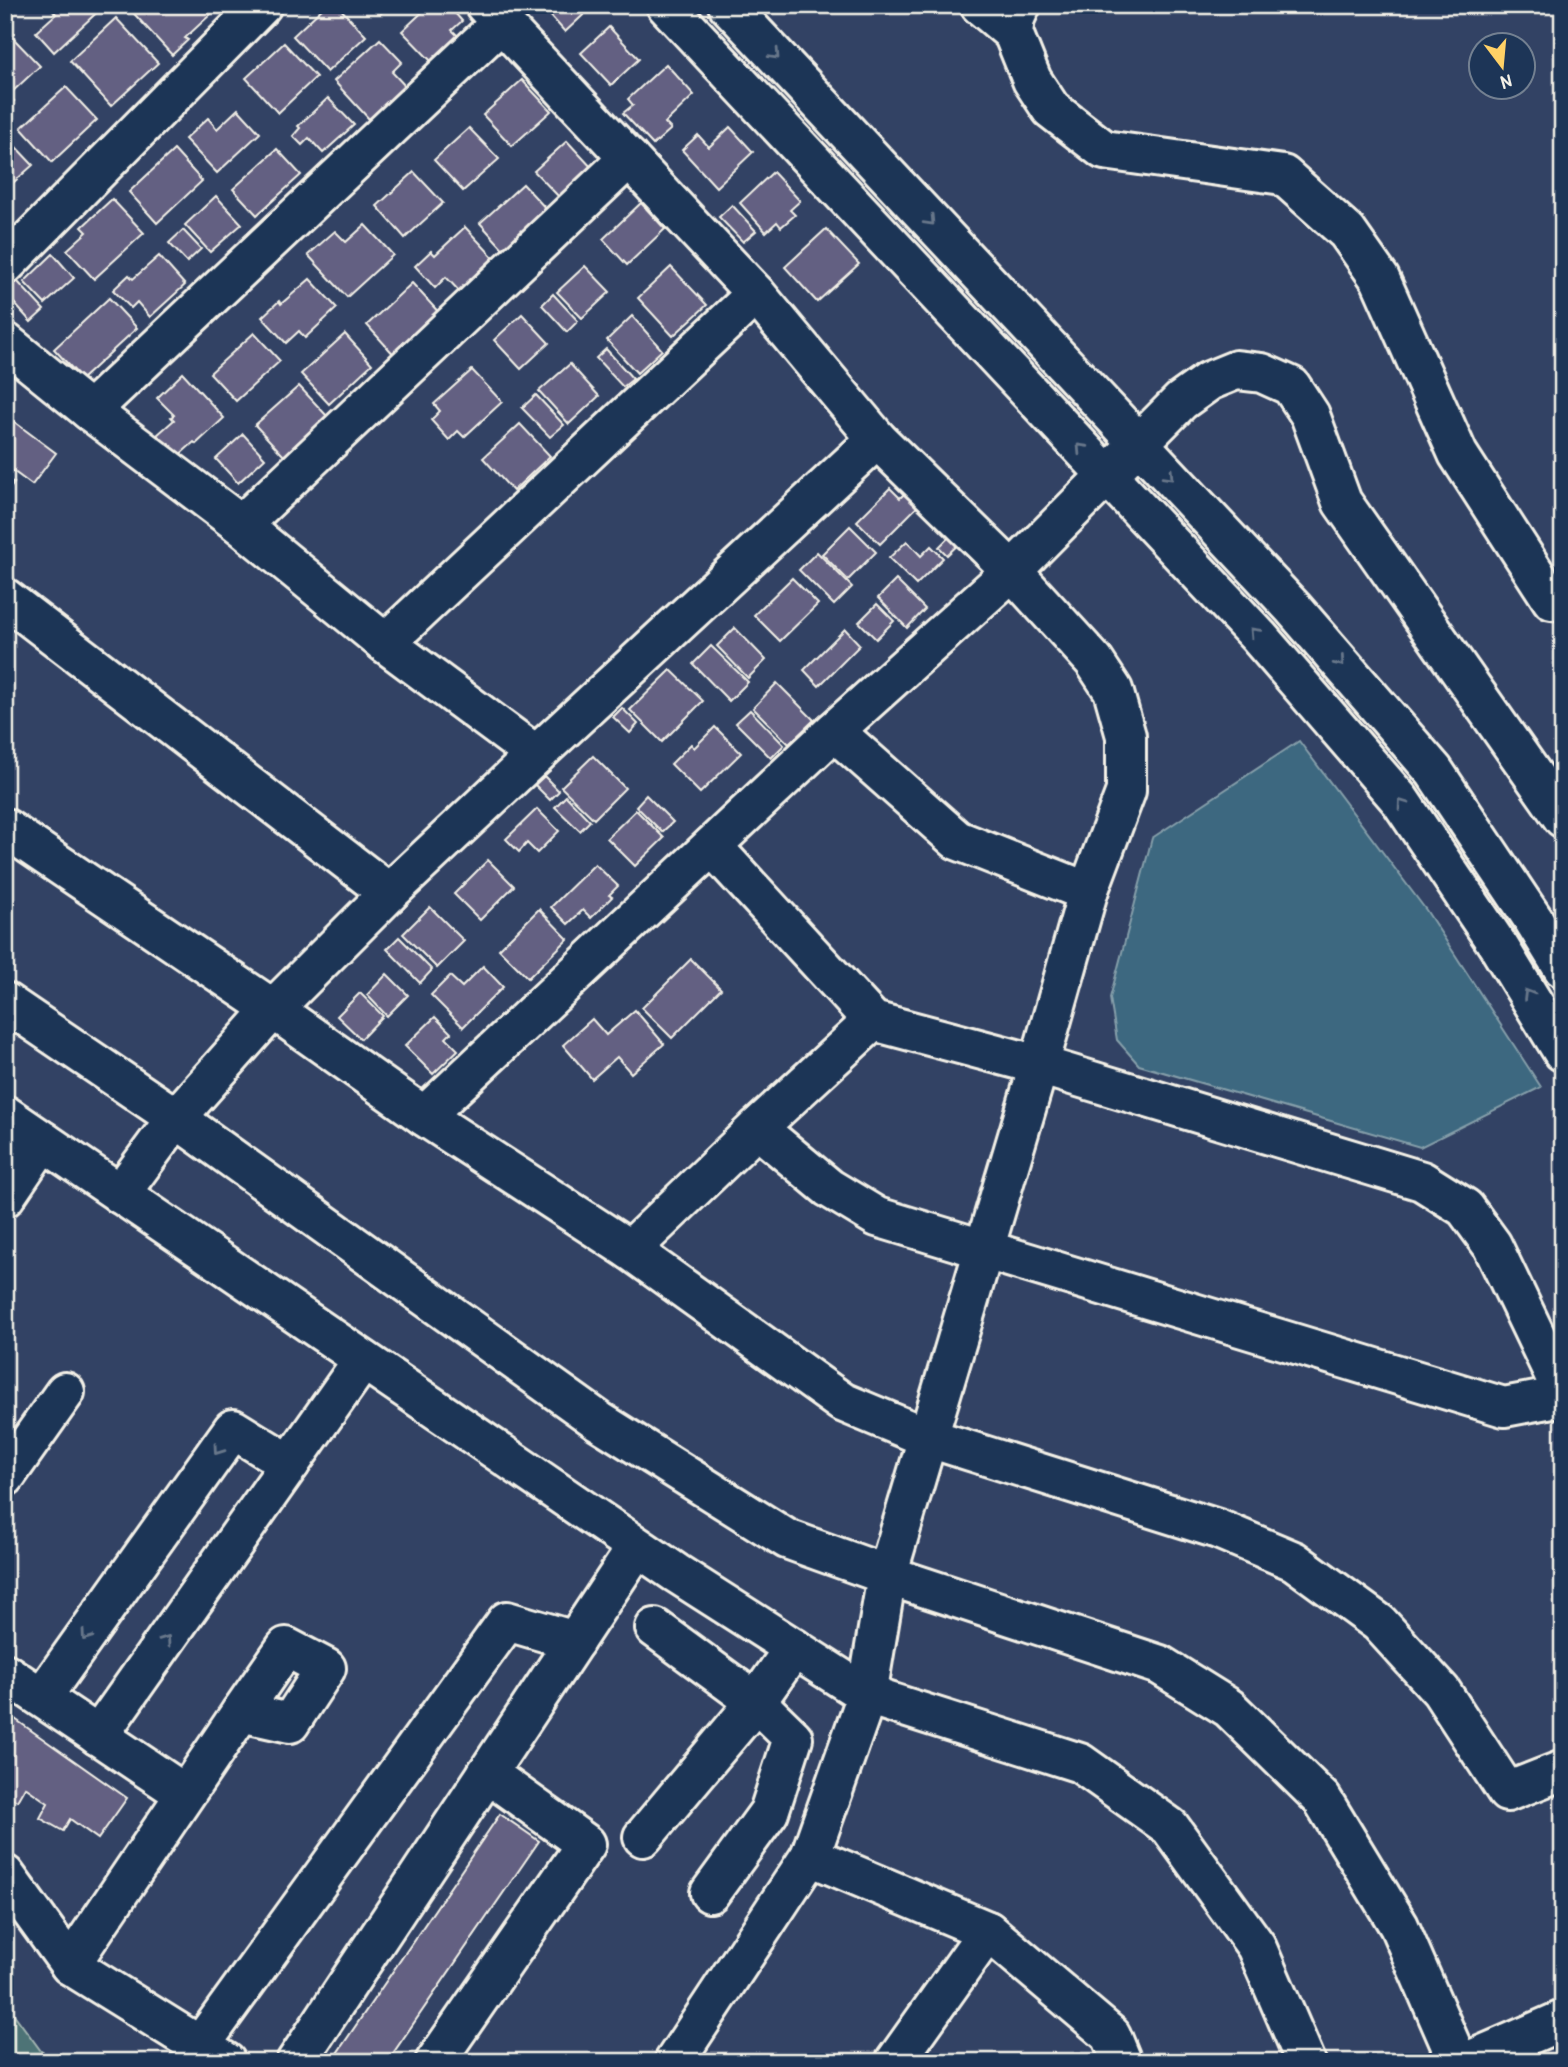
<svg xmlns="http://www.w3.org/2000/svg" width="1568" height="2067" font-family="'Patrick Hand',sans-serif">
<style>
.green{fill:#4d7376;stroke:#a0b2af;stroke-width:2}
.water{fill:#3c6880;stroke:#869faa;stroke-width:2}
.building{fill:#636182;stroke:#f4f1e8;stroke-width:2}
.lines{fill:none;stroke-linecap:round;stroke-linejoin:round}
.minor-casing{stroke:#f4f1e8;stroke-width:44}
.minor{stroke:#1d3557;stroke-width:38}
.oneway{stroke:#68778a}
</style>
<rect width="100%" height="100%" fill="#324264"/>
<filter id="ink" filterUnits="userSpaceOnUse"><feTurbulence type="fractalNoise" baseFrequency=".0143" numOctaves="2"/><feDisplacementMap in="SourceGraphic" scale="14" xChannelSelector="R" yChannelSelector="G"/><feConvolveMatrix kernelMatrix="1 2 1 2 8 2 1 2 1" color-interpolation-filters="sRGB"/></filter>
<g filter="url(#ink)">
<!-- green -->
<path class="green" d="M5,2002L41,2051L54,2062H5Z"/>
<!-- water -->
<path class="water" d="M1299,741L1426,910L1541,1087L1420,1147L1139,1065L1117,1040L1110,998L1152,838Z"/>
<!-- building -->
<g class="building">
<path d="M48,5H105L54,52L36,32L56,14Z"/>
<path d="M126,5H203L211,14L185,38L188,40L172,55Z"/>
<path d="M326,5H337L366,36L327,72L293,36Z"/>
<path d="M374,5H390L381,13Z"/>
<path d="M430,5H448L462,21L452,30L460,38L433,63L402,31Z"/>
<path d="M541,5H594L565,32Z"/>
<path d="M116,18L158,63L111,106L70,61Z"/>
<path d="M609,27L639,59L611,85L581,53Z"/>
<path d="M14,39L40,66L11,93L5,88V46Z"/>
<path d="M380,39L402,62L392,72L406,87L370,120L334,81Z"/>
<path d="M284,43L316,77L278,113L246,78Z"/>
<path d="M666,64L694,95L665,123L671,129L653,145L623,113L633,105L628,99Z"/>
<path d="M522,80L551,111L512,146L483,115Z"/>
<path d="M66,87L97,120L52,162L21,128Z"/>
<path d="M5,91L14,101L5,109Z"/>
<path d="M328,98L354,125L323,153L309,138L302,145L293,136L300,128L298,126Z"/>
<path d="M238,109L260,133L217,173L185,139L208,118L217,129Z"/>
<path d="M730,127L753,152L716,187L682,150L698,135L709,147Z"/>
<path d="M469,128L499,159L463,191L434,160Z"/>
<path d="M567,141L593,169L561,199L534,171Z"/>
<path d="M15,146L33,165L5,190V155Z"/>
<path d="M277,149L301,175L257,215L233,189Z"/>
<path d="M174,150L202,181L157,223L129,192Z"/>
<path d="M414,172L443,203L405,238L377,206Z"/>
<path d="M773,172L800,201L790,210L795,215L781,227L777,222L766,232L740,203Z"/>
<path d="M523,184L549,212L506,252L480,223Z"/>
<path d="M216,196L242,224L210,252L185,225Z"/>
<path d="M112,199L144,233L94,279L67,250L87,232L82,227Z"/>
<path d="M641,203L665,229L627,265L603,239Z"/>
<path d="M732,205L756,231L743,242L719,217Z"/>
<path d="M365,225L393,255L347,297L308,255L335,231L346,242Z"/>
<path d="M465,227L494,258L459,291L446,277L435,288L415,266L431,251L435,255Z"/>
<path d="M826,229L859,264L817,302L785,267Z"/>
<path d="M183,230L201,249L187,262L169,243Z"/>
<path d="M53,254L74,278L45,304L24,282Z"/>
<path d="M159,256L185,285L150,317L137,302L131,308L113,290L129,275L133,279Z"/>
<path d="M585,266L610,292L582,318L557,292Z"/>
<path d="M671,267L707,305L673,336L638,298Z"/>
<path d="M310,279L337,308L305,338L299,331L286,343L262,317L279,301L281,304Z"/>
<path d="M17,281L44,310L31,322L5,293Z"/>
<path d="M412,283L442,316L397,358L367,325Z"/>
<path d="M553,294L578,321L567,332L542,305Z"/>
<path d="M109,298L137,328L82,379L54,349Z"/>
<path d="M522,314L549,343L521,369L494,340Z"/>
<path d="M632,316L662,350L637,373L607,340Z"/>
<path d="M254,333L280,361L236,401L210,373Z"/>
<path d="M345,334L372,364L329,404L301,374Z"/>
<path d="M606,349L633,379L623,387L596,358Z"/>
<path d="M570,364L599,396L569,424L539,391Z"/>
<path d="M472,370L502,402L464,437L458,431L449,440L431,420L440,411L434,404Z"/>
<path d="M183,373L224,418L196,444L194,442L177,457L157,435L174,420L171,417L174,415L157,398Z"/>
<path d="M299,386L327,416L284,456L255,425Z"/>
<path d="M536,395L564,425L550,437L522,408Z"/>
<path d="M5,415L56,453L32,485L5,465Z"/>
<path d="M520,424L550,456L513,491L483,458Z"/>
<path d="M243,434L265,458L238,483L216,459Z"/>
<path d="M5,477L14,483L5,496Z"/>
<path d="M890,488L900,498L908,490L921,503L880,544L857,521Z"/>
<path d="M850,526L876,552L848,580L822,554Z"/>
<path d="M953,533L961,542L947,555L939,547Z"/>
<path d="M907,541L921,556L931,546L943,558L916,585L889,558Z"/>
<path d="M817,552L852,587L834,605L799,570Z"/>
<path d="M792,578L818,604L780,641L754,615Z"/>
<path d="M896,580L925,609L907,628L878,598Z"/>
<path d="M877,604L894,621L876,639L859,622Z"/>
<path d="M735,628L766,660L748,678L717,646Z"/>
<path d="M845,629L860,645L819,686L804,670Z"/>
<path d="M711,646L748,682L729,701L693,664Z"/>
<path d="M671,670L703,701L662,742L630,710Z"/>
<path d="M777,683L814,720L789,744L753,708Z"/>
<path d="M622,708L638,724L630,733L613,717Z"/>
<path d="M750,710L784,745L771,758L736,723Z"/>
<path d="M715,727L741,753L700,793L671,764L691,744L694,748Z"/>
<path d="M593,756L625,788L594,819L561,787Z"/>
<path d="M541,773L559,791L550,800L532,782Z"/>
<path d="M646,795L673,822L662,832L636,806Z"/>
<path d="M566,796L590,821L580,831L555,807Z"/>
<path d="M537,809L559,831L537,853L527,843L519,852L506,839Z"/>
<path d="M636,810L664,838L635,866L607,838Z"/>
<path d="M488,860L514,886L480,920L454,894Z"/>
<path d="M595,864L618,886L609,895L612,897L591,918L583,910L568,924L551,907Z"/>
<path d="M430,907L464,941L437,968L403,934Z"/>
<path d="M539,909L568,939L528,978L499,949Z"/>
<path d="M399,937L432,970L420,983L387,949Z"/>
<path d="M691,959L721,989L672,1038L642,1008Z"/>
<path d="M483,966L503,987L463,1027L431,995L450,976L462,987Z"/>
<path d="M387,974L408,995L387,1016L367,995Z"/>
<path d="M360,993L383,1016L361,1039L337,1016Z"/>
<path d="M635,1010L664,1044L631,1073L617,1057L592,1079L563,1045L592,1019L606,1035Z"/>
<path d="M435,1017L451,1033L446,1038L458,1050L433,1074L405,1046Z"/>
<path d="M5,1712L127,1798L98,1839L70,1819L63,1831L40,1818L48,1803L25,1787L17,1801L5,1794Z"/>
<path d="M500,1814L539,1841L387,2062H331Z"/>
</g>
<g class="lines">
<!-- minor casing -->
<g class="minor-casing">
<g id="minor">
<path d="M485,5L756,294L877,439L1012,571L1094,661L1113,690L1126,736V791L1088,892L1039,1065L887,1575L867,1695L810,1856L674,2062"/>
<path d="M666,5L1259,637L1400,800L1499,947L1563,1052"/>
<path d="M728,5L1293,608L1434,771L1533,919L1563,968"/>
<path d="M980,5L1013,33"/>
<path d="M1021,5L1015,18L1013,33L1032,80L1051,109L1104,150L1283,175L1347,232L1380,279L1458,454L1552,600L1563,601"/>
<path d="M5,265L262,5"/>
<path d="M5,342L90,411L241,525L385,643L536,755"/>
<path d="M90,411L502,22"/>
<path d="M241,525L629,158"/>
<path d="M5,598L389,893"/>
<path d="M385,643L756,294"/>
<path d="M834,731L957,840L1088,892"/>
<path d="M5,828L273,1009L424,1116L630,1250L842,1402L926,1437L1218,1529L1294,1561L1379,1623L1441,1691L1507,1792L1563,1770"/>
<path d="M712,846L873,1021L1039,1065L1422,1181L1465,1208L1492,1245L1563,1393"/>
<path d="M5,1002L176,1118L599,1421L787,1539L887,1575L1160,1665L1229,1708L1322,1799L1399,1926L1458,2062"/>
<path d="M5,1115L676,1573L867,1695L1080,1763L1170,1827L1256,1946L1306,2062"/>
<path d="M424,1116L834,731L1012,571L1181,401L1209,381L1236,370L1262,373L1291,386L1310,415L1342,502L1563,818"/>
<path d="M757,1128L829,1188L877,1217L1504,1407L1563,1396"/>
<path d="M120,1194L176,1118L273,1009L389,893L536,755L877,439"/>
<path d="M5,1197L43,1141"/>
<path d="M630,1250L757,1128L873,1021"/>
<path d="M5,1477L65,1392"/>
<path d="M655,1628L756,1702L793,1738L769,1812L710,1893"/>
<path d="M286,1647L326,1668L290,1723L241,1712Z"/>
<path d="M5,1673L185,1794"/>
<path d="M42,1697L233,1429L290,1464"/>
<path d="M98,1736L363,1360"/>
<path d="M643,1837L756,1702L794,1648"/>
<path d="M810,1856L988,1931L1111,2035L1122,2062"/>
<path d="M5,1875L70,1965"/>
<path d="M200,2046L70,1965L241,1712"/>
<path d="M226,2062L200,2046L507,1621L575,1641"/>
<path d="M296,2062L637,1547"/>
<path d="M435,2062L586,1844L487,1773"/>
<path d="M895,2062L988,1931"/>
<path d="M1467,2062L1563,2020"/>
</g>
</g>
<!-- minor -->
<use href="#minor" class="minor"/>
</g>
<!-- one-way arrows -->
<defs><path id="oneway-chevron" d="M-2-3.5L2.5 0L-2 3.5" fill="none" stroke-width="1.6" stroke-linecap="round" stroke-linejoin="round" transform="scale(1.75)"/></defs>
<g class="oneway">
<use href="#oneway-chevron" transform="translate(775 55) rotate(47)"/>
<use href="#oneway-chevron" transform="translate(930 221) rotate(47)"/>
<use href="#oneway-chevron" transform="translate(1081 448) rotate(-133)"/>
<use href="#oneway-chevron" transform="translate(1169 476) rotate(47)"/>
<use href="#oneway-chevron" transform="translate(1254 632) rotate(-133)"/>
<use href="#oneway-chevron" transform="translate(1340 662) rotate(49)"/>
<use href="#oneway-chevron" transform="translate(1402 804) rotate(-126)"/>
<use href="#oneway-chevron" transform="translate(1528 994) rotate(-121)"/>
<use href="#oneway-chevron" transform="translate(218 1450) rotate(125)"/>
<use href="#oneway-chevron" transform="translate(86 1636) rotate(125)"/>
<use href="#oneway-chevron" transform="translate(166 1640) rotate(-55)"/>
</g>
</g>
<!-- margin -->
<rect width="1568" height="2067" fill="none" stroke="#1d3557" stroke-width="28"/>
<rect x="14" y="14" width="1540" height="2039" fill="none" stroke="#f4f1e8" stroke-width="2.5" filter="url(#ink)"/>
<!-- north arrow -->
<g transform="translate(1502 66) rotate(164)"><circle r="33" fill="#1d3557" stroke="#738091" stroke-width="2"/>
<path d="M0-5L12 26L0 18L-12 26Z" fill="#ffd166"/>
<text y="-10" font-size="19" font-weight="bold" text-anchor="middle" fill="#f4f1e8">N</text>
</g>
</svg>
